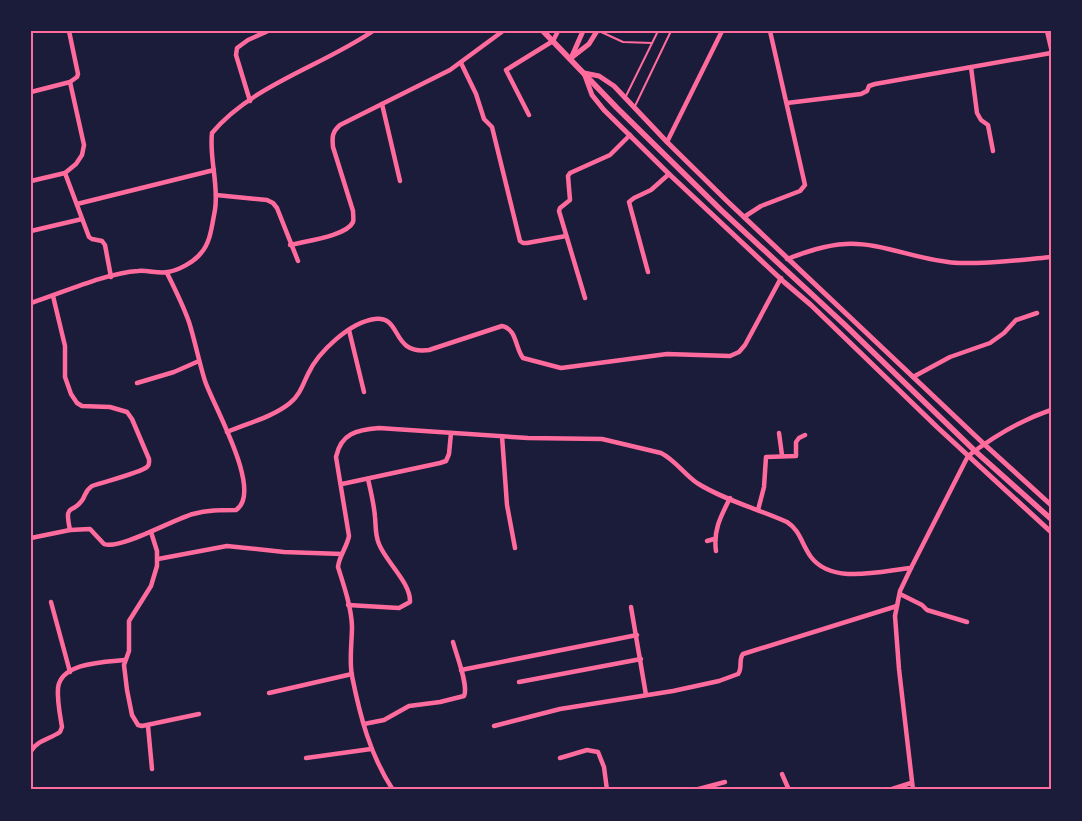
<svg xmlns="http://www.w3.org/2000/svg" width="1082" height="821" font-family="Lora,serif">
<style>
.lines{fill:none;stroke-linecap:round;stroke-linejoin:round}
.service{stroke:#ff6b9d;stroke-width:2}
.minor{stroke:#ff6b9d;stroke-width:4.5}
.tertiary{stroke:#ff6b9d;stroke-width:5}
.secondary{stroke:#ff6b9d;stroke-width:5.5}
.neatline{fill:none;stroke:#ff6b9d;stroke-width:2}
</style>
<rect width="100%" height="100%" fill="#1b1b3a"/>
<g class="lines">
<!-- service -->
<g class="service">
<path d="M599,31L623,42L652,43"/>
<path d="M626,96L658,31"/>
<path d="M635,106L671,31"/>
</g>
<!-- minor -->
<g class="minor">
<path d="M1047,31L1051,48"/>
<path d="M461,63L476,94L484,119L492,127L520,241L523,243H527L566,236"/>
<path d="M971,67L977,113L981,120L988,125L993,151"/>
<path d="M31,92L70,82L77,77L78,74L69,31"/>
<path d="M250,101L236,55L237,48L248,40L268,31"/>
<path d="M787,103L861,94L867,91L869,86L875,84L1051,53"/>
<path d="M382,104L400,181"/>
<path d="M529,115L506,70L553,41L558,31"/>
<path d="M667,142L722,31"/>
<path d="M65,173L89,237L92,239L102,241L105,245L111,277"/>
<path d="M31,181L65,173L76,164L82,155L84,145L70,82"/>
<path d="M216,195L267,200L273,203L277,208L298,261"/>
<path d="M77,204L214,170"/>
<path d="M744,217L761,206L800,191L805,185L770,31"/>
<path d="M31,231L82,219"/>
<path d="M290,245C305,241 347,236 353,222C354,219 353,215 353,211L333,147C332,137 332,132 340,125L450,70L503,31"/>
<path d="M787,259C806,252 825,245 846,244C882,242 922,262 959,263C989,264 1021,260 1051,257"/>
<path d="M648,272L629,202L634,198L651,190L669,174"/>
<path d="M53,296L65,346V377L71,394L77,403L82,406L110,407L127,412L132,419L149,459C149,463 150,464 147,467C140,473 103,482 92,486C86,490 86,493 83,499C72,516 64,501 70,530"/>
<path d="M585,298L559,211L560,208L570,200L568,176L570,173L610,155L630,135"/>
<path d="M31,303C62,293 106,273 138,271C148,270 159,274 168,272C179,270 194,262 201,253C211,242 212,224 215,210C219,184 209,159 212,133C252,85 322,66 373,31"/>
<path d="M349,330L364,392"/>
<path d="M913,377L950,357L990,343L1004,333L1016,320L1037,313"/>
<path d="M137,383L174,372L199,361"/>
<path d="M227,432C248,423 273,417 290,403C300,395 303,384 308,374C318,352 350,322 375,319C403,316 390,355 429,350L502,326C517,329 515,348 523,358L561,368L667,354L730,356L739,352L745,345L781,278"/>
<path d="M779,433L782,455"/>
<path d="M502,436L507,505L515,548"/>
<path d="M342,484L440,463L446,461L449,454L451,433"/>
<path d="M758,510L764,487L766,457L796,456V442L799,438L805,435"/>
<path d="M151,532L157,551V566L151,586L129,621V651L124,665L127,690L132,715L138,725L142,726L199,714"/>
<path d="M31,538L70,530L90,529L104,544C120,550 174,519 193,514C207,510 221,510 236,510C264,492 213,405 205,381C199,362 195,341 189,322C183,305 175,289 167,273"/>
<path d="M707,541L714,539"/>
<path d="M716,551C713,530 721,516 730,498"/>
<path d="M158,559L227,546L284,552L342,554"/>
<path d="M900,594L922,605L927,610L967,622"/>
<path d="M51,602L70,672"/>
<path d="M348,605L399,608L410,602C411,583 386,562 379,544C375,535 376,527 375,517C374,504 371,492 368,479"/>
<path d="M631,607L646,695"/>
<path d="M461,670L637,635"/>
<path d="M519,682L641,659"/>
<path d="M269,693L352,674"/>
<path d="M364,724L384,720L409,706L440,702L464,696C469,686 456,654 453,642"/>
<path d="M148,726L152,769"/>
<path d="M494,726L560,709L673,691L719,681L738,674C743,668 738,660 743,654L897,606"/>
<path d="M31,751C38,740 50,739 60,732L62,727C60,715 57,701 58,688C61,662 106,662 125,660"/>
<path d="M306,758L371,749"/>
<path d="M560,758L587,750L598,752L604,767L607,790"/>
<path d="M782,774L789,790"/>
<path d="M393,790C370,755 360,716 352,676C349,660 352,642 352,626C351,606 344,586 338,567C339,556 347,547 349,536L336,457C341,433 357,430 379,428L528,438L602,439L661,453C675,460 684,474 697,483C724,500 758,509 787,522C800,530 802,545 811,557C832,585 881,571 911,568"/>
<path d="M695,790L725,782"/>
<path d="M889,790L911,783"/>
<path d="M913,790L899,669L895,616L900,591L911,568L968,456C993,437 1021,420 1051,410"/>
</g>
<!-- tertiary -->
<g class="tertiary">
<path d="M572,56L583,31"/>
<path d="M571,58L589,44L597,31"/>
<path d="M1051,505L984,444L727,201L667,142L614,86L599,76L584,73L592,95L604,110L669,174L784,282L811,305L937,427L1051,532"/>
</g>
<!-- secondary -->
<path class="secondary" d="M543,31L617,108L722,211L845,325L975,451L1051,519"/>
</g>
<!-- border -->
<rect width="1082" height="821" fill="none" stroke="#1b1b3a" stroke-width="65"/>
<rect x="32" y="32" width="1018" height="756" class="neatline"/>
</svg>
